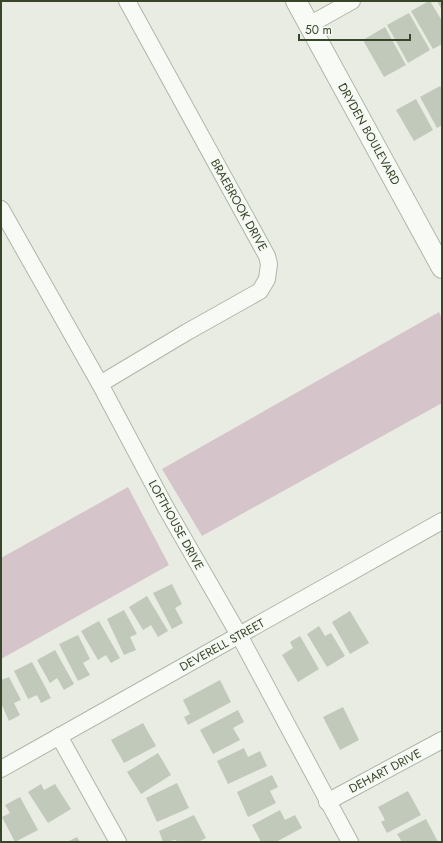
<svg xmlns="http://www.w3.org/2000/svg" width="443" height="843" font-family="Jost,sans-serif">
<style>
.green{fill:#d6c4cb}
.building{fill:#c1caba}
.lines{fill:none;stroke-linecap:round;stroke-linejoin:round}
.minor-casing{stroke:#afb7a7;stroke-width:18}
.tertiary-casing{stroke:#afb7a7;stroke-width:22}
.minor{stroke:#f8faf6;stroke-width:16}
.tertiary{stroke:#f8faf6;stroke-width:20}
.labels{text-anchor:middle;dominant-baseline:central;stroke-width:4;stroke-linejoin:round;paint-order:stroke}
.street-label{font-size:12px;fill:#374629;stroke:#f6f9f3}
</style>
<rect width="100%" height="100%" fill="#e8ece3"/>
<!-- green -->
<g class="green">
<path d="M439,312L442,319V403L202,536L162,469Z"/>
<path d="M128,487L169,565L1,659V558Z"/>
</g>
<!-- building -->
<g class="building">
<path d="M429,1H430L442,21V44L433,49L411,11Z"/>
<path d="M437,1H442V10Z"/>
<path d="M409,13L430,50L408,63L387,25Z"/>
<path d="M385,27L406,65L384,77L363,40Z"/>
<path d="M440,86L442,89V125L437,128L420,97Z"/>
<path d="M416,99L433,130L414,141L396,110Z"/>
<path d="M172,584L182,604L175,608L183,623L172,629L153,593Z"/>
<path d="M147,596L168,631L158,637L151,625L143,630L129,607Z"/>
<path d="M124,610L137,634L130,637L136,650L124,655L107,619Z"/>
<path d="M350,611L369,643L350,654L332,622Z"/>
<path d="M99,621L120,658L111,663L106,655L98,660L81,631Z"/>
<path d="M319,626L325,636L331,633L345,656L327,667L307,634Z"/>
<path d="M78,635L90,659L83,663L90,675L78,681L59,644Z"/>
<path d="M300,636L319,669L298,682L282,655L293,648L290,642Z"/>
<path d="M55,650L74,684L64,690L57,678L50,683L37,660Z"/>
<path d="M32,662L51,698L41,703L37,695L28,699L14,671Z"/>
<path d="M9,677L21,700L14,703L20,715L9,721L1,703V680Z"/>
<path d="M220,680L231,702L188,725L184,717L190,714L183,700Z"/>
<path d="M343,707L359,740L340,750L323,717Z"/>
<path d="M238,710L244,722L233,728L240,740L213,754L200,730Z"/>
<path d="M143,723L156,746L124,763L111,740Z"/>
<path d="M244,748L248,757L260,751L267,766L228,784L217,761Z"/>
<path d="M158,753L171,775L141,794L127,772Z"/>
<path d="M272,775L278,787L270,791L276,803L248,817L237,792Z"/>
<path d="M177,783L189,808L157,822L146,798Z"/>
<path d="M41,784L44,790L55,784L71,809L48,823L28,792Z"/>
<path d="M408,791L421,815L387,833L381,822L385,820L378,807Z"/>
<path d="M20,797L38,830L15,842L2,817L10,813L5,805Z"/>
<path d="M280,810L285,820L295,815L302,828L276,842H261L252,825Z"/>
<path d="M194,815L206,838L198,842H177L176,840L163,842L159,831Z"/>
<path d="M426,819L438,842H402L397,834Z"/>
<path d="M77,837L80,842H67Z"/>
</g>
<g class="lines">
<!-- minor casing -->
<g class="minor-casing">
<g id="minor">
<path d="M309,25L352,1"/>
<path d="M1,209L100,384L166,508L239,635L350,842"/>
<path d="M100,384L187,332L260,291L267,279L269,264L267,256L127,1"/>
<path d="M59,736L118,842"/>
<path d="M1,769L442,521"/>
<path d="M327,802L442,740"/>
</g>
</g>
<!-- tertiary casing -->
<g class="tertiary-casing">
<path id="tertiary" d="M296,1L442,268"/>
</g>
<!-- minor -->
<use href="#minor" class="minor"/>
<!-- tertiary -->
<use href="#tertiary" class="tertiary"/>
</g>
<g class="labels">
<!-- street labels -->
<g class="street-label">
<text transform="translate(369 134) rotate(61)">DRYDEN BOULEVARD</text>
<text transform="translate(239 205) rotate(61)">BRAEBROOK DRIVE</text>
<text transform="translate(176 525) rotate(61)">LOFTHOUSE DRIVE</text>
<text transform="translate(222 645) rotate(-29)">DEVERELL STREET</text>
<text transform="translate(385 771) rotate(-28)">DEHART DRIVE</text>
</g>
</g>
<!-- border -->
<rect width="443" height="843" fill="none" stroke="#374629" stroke-width="4"/>
<!-- scale -->
<path d="M299 34v6h111v-6" fill="none" stroke="#374629" stroke-width="2"/>
<text x="305" y="34" font-size="12" fill="#374629" stroke="#f6f9f3" stroke-width="3" paint-order="stroke">50 m</text>
</svg>
